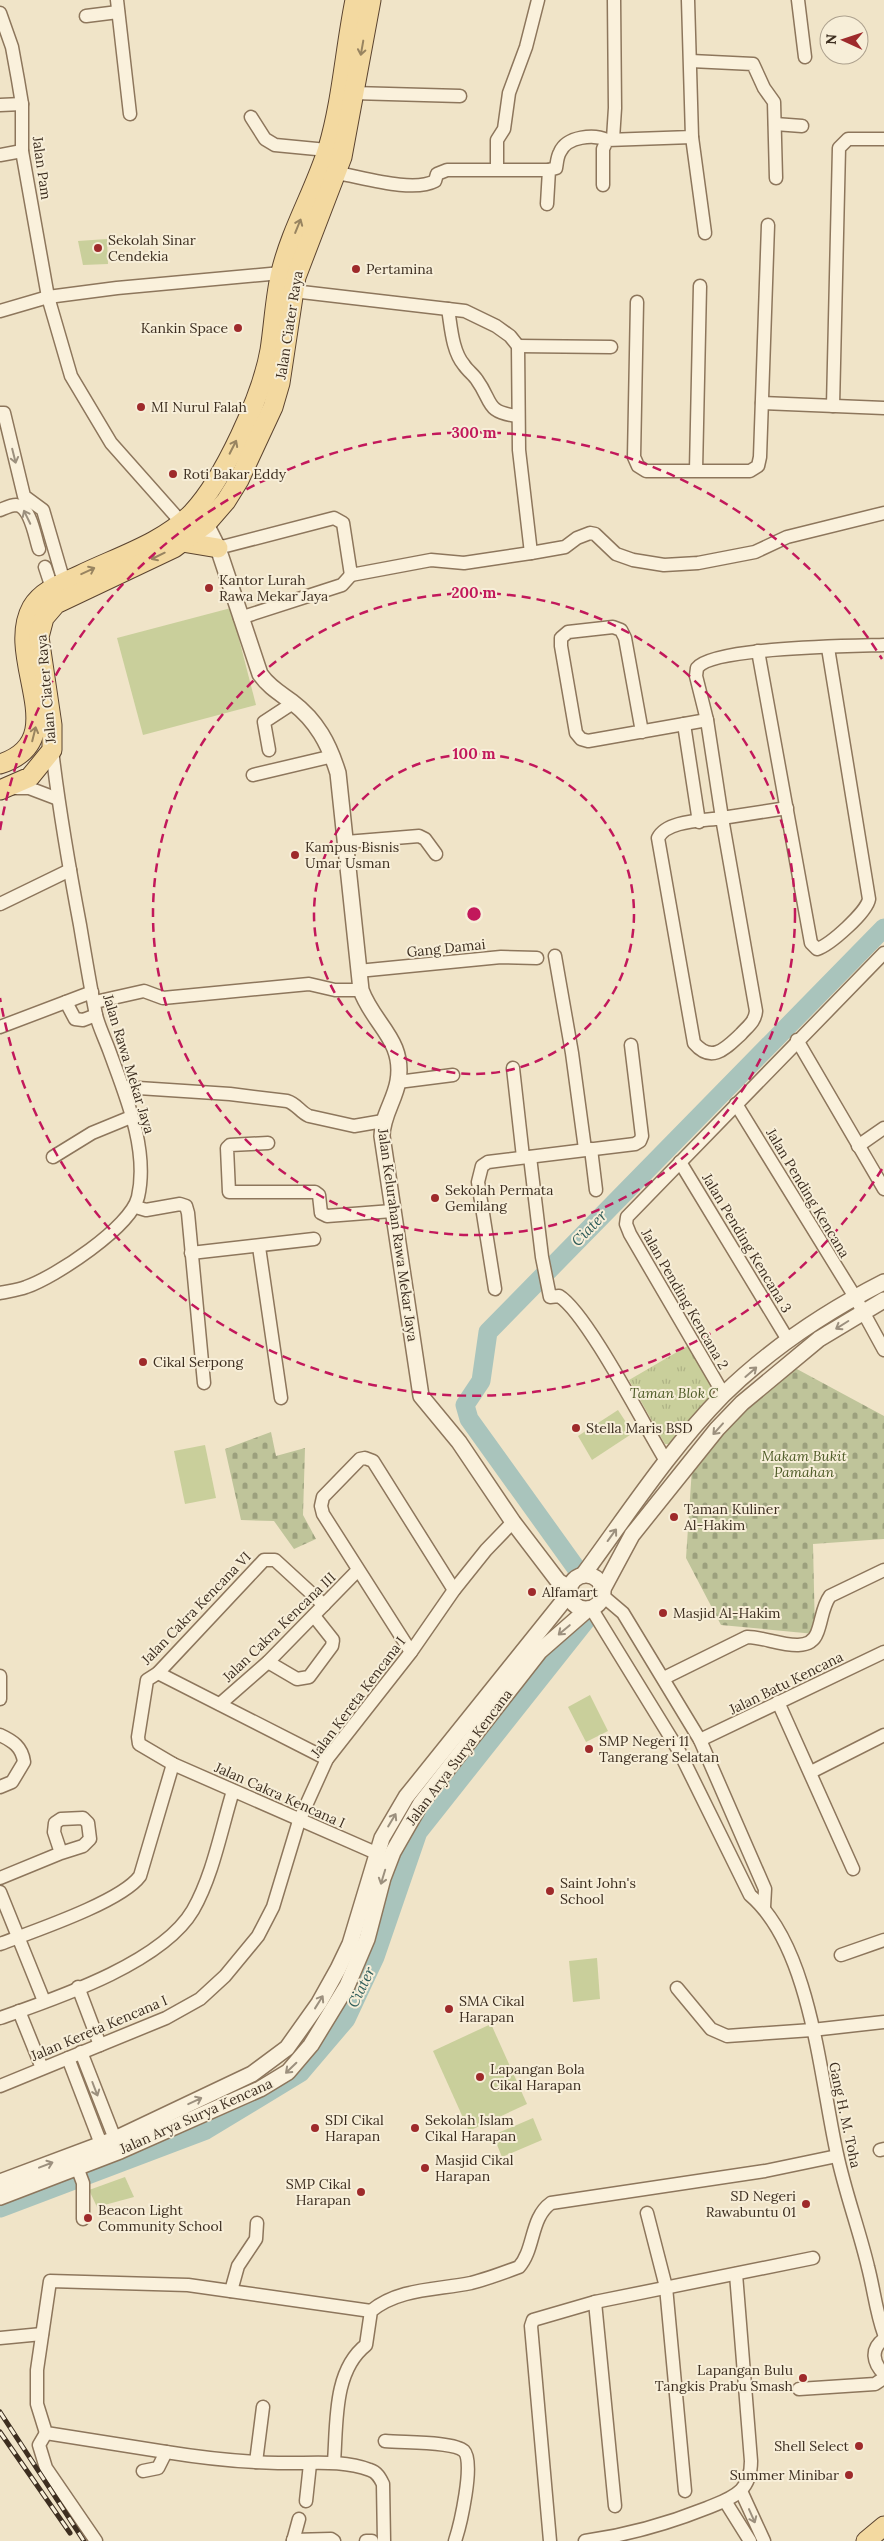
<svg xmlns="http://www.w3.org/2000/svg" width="884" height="2541" font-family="Lora,serif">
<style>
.grass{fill:#c9cf9b}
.cemetery{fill:url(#cemetery-stones)}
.park{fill:url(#park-tufts)}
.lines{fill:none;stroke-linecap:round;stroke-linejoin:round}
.river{stroke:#a9c4bc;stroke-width:19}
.minor-casing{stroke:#8d765c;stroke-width:15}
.tertiary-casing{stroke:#8d765c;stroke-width:18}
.primary-casing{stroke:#5b4430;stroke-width:21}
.minor{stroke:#faf1dc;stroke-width:12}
.tertiary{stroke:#faf1dc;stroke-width:15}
.primary{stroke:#f3d9a0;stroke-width:19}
.rail-casing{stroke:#3d2e20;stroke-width:5}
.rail{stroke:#f7eed8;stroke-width:3;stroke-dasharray:9;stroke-linecap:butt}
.oneway{stroke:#988460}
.oneway2{stroke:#9c907e}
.ring{fill:none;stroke:#c2185b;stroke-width:2.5;stroke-dasharray:9 6}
.poi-dot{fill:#9e2a2b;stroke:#f7eed8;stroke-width:2}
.labels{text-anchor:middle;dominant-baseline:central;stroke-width:4;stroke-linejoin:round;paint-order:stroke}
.street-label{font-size:14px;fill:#3d2e20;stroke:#f7eed8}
.poi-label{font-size:14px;fill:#3d2e20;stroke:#f7eed8;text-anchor:start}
.park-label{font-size:14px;font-style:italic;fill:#4d5a26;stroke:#f7eed8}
.water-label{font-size:15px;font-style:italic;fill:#2f5d5a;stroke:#f7eed8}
.centre{fill:#c2185b;stroke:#f7eed8;stroke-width:2.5}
.ring-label{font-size:15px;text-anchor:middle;font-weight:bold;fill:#c2185b;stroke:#f7eed8;stroke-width:4;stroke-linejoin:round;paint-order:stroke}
</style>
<defs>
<pattern id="cemetery-stones" width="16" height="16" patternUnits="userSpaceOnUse" patternTransform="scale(1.25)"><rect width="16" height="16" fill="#bfc49a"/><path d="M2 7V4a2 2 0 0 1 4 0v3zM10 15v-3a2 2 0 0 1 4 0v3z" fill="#9ca07d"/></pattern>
<pattern id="park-tufts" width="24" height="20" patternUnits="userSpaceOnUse" patternTransform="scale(1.25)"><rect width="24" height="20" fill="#c9cf9b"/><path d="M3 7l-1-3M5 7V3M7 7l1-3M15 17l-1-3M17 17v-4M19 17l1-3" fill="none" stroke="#aeb285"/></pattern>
</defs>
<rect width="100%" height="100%" fill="#f0e4c8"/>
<!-- grass -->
<g class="grass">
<path d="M107,239L108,264L83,265L78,241Z"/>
<path d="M231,608L256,705L143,735L117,638Z"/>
<path d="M618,1410L633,1433L592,1460L578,1436Z"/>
<path d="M205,1445L216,1498L185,1504L174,1451Z"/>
<path d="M590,1695L608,1731L586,1742L568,1707Z"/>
<path d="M597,1958L600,1999L573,2002L569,1961Z"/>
<path d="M491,2024L527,2104L469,2131L433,2051Z"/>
<path d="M533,2118L542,2140L502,2157L493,2135Z"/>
<path d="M125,2177L134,2197L97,2207L89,2190Z"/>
</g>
<!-- cemetery -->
<g class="cemetery">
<path d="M795,1368L884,1416V1539L813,1544L815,1634L721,1625L686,1558L692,1468L721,1431Z"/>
<path d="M271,1432L276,1456L305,1448L303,1515L316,1539L294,1549L274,1521L241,1520L225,1449Z"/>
</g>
<!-- park -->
<path class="park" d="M689,1345L716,1395L672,1444H665L629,1380Z"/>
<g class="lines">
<!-- river -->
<g class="river">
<path d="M576,1568L469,1419L465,1405L481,1381L488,1332L884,928"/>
<path d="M0,2208L206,2130L300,2073L346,2019L375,1957L418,1832L586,1620"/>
</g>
<!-- minor casing -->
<g class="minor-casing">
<g id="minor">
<path d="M117,0L130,114"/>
<path d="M798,0L805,57"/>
<path d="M0,13L12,47L18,80L22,104V151L48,297L71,376L111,443L182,523"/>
<path d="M86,16L118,12"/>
<path d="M691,61L753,64L764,88L774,102L776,178"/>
<path d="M353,93L460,96"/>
<path d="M0,105L22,104"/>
<path d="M251,117L265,139L275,145L327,150"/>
<path d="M775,124L802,126"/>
<path d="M692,137L705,233"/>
<path d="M613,139L615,108L614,0"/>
<path d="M0,155L22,151"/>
<path d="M497,169V140L504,129L509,93L526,47L538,0"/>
<path d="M337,173C362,177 413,193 435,181L437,174L447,170H549"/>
<path d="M603,185V149L607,140L692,137L688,0"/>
<path d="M547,204L549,170L556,168C557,163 557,157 560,152C567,136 594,134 607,140"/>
<path d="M293,291L465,311L496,326L510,336L518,346L519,450L531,553"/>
<path d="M637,302L634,457L638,466L646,471H750L758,466L760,457L768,225"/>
<path d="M448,309C451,326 452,351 464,365C468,371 474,375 477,380C493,402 485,412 517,416"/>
<path d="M0,311L48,297L117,288L281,273"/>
<path d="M518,346L611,347"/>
<path d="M762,403L884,408"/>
<path d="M833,406L839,148L848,139H884"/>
<path d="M0,413H4L24,496L43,510L64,582"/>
<path d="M696,470L700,286"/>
<path d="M0,510C5,508 11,505 16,505C31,506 35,538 39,549"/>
<path d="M218,548L334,518L343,523L351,575L431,560L464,563L531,553L565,547L577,538L590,533L595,534L616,554L633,560L664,565L698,563L755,552L787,537L884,513"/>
<path d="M45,567L52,588"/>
<path d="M240,618L342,585L351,575"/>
<path d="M758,651L811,943L817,949C830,945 867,912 869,899L828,648"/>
<path d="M684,724L699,822"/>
<path d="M642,732L625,638L621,630L613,627L568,632L561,638V646L576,733L581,739L588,741L707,720"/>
<path d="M269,750L264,722L293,703"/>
<path d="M253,775L333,756"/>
<path d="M12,788H29L58,799"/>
<path d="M787,808L722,818L707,720L696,676L697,668C712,647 853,646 884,645"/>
<path d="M722,818L756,1011C755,1022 748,1026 741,1034C726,1048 712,1064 694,1043L658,838C667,820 703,821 722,818Z"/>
<path d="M346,842L419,836L425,839L436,854"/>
<path d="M0,904L70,870"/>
<path d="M555,956L572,1053L585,1149"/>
<path d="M358,971L501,957L537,958"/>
<path d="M66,1002L75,1019L83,1020L96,1015"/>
<path d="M95,1002L144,991L163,998L309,984L335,990H361"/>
<path d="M0,1027L92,992"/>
<path d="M797,1040L884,1189"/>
<path d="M513,1068L523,1157"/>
<path d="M398,1082L453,1075"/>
<path d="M123,1087L230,1094L287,1101C297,1104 300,1112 309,1116L354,1126L383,1121"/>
<path d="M736,1104L855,1297L884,1350"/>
<path d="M268,1143L230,1145L227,1148L229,1192H315L319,1195L321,1213L327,1216L392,1211"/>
<path d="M858,1146L884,1128"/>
<path d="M591,1149L596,1190"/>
<path d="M53,1157L92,1133L131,1117"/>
<path d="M530,1157L542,1257L550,1297L559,1296C587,1313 645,1427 666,1461"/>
<path d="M680,1162L788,1340"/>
<path d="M136,1207L146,1210L180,1204L186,1206L188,1213L204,1383"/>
<path d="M259,1247L281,1398"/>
<path d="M191,1253L314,1239"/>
<path d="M495,1289L478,1182L482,1166L488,1162L635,1144L640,1141L642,1136L631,1045"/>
<path d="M0,1293C9,1291 18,1290 26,1287C55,1277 131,1227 138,1197C149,1149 125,1094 109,1050C105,1039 99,1027 96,1015C90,985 85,955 80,925C69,867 59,809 52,750"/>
<path d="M724,1395L630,1234L626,1224L627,1217L884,953"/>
<path d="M603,1596L623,1613L700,1740L765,1889L764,1907"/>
<path d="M324,1605L275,1560H264L158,1673L147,1680L138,1737L139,1744L173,1764L376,1853"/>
<path d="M591,1608L679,1751L750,1895C811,1947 820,2078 837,2154C845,2192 859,2229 868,2267C874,2290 876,2312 884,2334"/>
<path d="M411,1652L323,1514L321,1506L323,1497L360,1459L365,1458L373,1461L454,1590"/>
<path d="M268,1662L297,1679L309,1677L332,1646L333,1640L314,1616"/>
<path d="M158,1673L327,1759"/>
<path d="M0,1676V1699"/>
<path d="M664,1678L747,1637C766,1636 808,1658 817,1633C822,1621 822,1607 830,1596L884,1570"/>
<path d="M778,1702L853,1869"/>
<path d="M220,1704L268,1662L358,1570"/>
<path d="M0,1735C13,1741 22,1747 24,1762L12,1782L0,1787"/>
<path d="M700,1740L884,1652"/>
<path d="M811,1772L884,1735"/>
<path d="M0,1878L61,1853L54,1832L55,1823L61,1819L83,1818L88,1823L90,1839L83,1846L61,1853"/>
<path d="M0,1892L44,2001"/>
<path d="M0,1944C34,1931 121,1902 140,1876L173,1764"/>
<path d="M841,1955L884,1940"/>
<path d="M78,1987L100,2045"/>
<path d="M677,1988L711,2029L727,2036L812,2030L884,2022"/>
<path d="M19,2011L42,2068"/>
<path d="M0,2018C57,1998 162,1963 193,1910C213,1875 221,1830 233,1791"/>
<path d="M81,2052L115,2139"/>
<path d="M68,2058L101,2144"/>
<path d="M0,2086L166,2018L200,1999L225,1976L258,1936L273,1907L299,1821L327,1759L411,1652L454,1590L486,1550L513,1522"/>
<path d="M880,2150L884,2149"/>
<path d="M77,2167L83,2183V2219"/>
<path d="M647,2213L666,2287L685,2491"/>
<path d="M231,2291L238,2266L256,2239L257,2223"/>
<path d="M595,2302L615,2506"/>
<path d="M0,2338L42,2334"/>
<path d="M884,2339C870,2349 873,2363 884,2374"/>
<path d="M799,2389L875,2384L884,2378"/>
<path d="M46,2433L39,2445L46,2468L96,2541"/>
<path d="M385,2441C402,2443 453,2441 464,2451C475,2462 460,2526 455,2541"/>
<path d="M166,2452L46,2433L37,2404V2370L50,2281L188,2285L371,2311"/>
<path d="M256,2462L263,2407"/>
<path d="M334,2462C337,2423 333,2371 366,2345L371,2311C399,2288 437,2290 471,2283C487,2279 503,2273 519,2267C535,2249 530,2218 551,2203L765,2171L837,2156"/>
<path d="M143,2471L158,2468L166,2452C203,2458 241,2462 278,2463C309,2464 341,2459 370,2470C377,2472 380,2478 383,2484L384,2541"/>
<path d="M741,2491L764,2541"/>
<path d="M306,2501L310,2464"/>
<path d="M725,2501L750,2541"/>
<path d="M293,2540L331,2539L334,2541"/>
<path d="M293,2541L299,2519"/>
<path d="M366,2541H372"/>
<path d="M550,2541L531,2326L533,2320L595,2302L813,2258"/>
<path d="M585,2541C627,2535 667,2524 707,2508C719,2503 732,2499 741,2490C749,2482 751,2471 751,2461L736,2274"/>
</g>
</g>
<!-- tertiary casing -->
<g class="tertiary-casing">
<g id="tertiary">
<path d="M206,524L218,548L260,674C269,687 280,693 292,702C317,721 329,744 338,773L361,990C373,1024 405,1040 398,1081C395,1100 382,1116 382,1136L421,1396L459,1442L513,1522L558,1581L569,1588"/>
<circle cx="586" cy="1592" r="17"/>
<path d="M583,1575C628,1514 670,1449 723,1395C770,1349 825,1312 884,1282"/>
<path d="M603,1589L632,1535L717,1429L742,1403L819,1339L884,1300"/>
<path d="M0,2182L115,2139L252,2074L287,2048L319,2003L338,1969L350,1944L382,1838L406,1797L569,1594"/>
<path d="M0,2197L120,2151L260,2089L288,2072L311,2045L347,1986L367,1939L383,1878L393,1852L421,1803L540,1651L588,1609"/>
</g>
</g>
<!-- primary casing -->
<g class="primary-casing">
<g id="primary">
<path d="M182,542L218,548"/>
<path d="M0,764C76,740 3,659 32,607C42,590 63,583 80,575C117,557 163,543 192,513C224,479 262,396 270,350C274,324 275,298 281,272C291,230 315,190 328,148C342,101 345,49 355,0"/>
<path d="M0,790L30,777L52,750V725L39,637L44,618L56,604L174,548L206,524L226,501L239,480L273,407L280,383L296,277L342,157L371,0"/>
<path d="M866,2541L884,2526"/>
</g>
</g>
<!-- minor -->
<use href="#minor" class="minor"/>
<!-- tertiary -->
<use href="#tertiary" class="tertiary"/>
<!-- primary -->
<use href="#primary" class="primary"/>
<!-- rail casing -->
<g class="rail-casing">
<g id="rail">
<path d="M0,2412L84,2541"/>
<path d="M0,2432L70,2533"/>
</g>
</g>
<!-- rail -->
<use href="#rail" class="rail"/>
</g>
<!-- one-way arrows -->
<defs><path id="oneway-shaft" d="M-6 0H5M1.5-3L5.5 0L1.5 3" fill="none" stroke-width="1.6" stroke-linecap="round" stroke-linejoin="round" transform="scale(1.25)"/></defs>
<g class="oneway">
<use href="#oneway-shaft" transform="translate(362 48) rotate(100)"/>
<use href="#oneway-shaft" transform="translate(298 226) rotate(-68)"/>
<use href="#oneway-shaft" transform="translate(233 447) rotate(-63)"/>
<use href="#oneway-shaft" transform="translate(158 556) rotate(154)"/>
<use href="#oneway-shaft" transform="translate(88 571) rotate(-25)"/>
<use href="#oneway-shaft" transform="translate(34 734) rotate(-76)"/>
</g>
<g class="oneway2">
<use href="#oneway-shaft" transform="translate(14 456) rotate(76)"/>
<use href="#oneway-shaft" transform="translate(27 517) rotate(-116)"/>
<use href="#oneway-shaft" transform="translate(842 1325) rotate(148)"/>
<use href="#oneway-shaft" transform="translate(751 1372) rotate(-41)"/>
<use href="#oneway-shaft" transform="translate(718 1429) rotate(132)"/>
<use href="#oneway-shaft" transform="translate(612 1535) rotate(-54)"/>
<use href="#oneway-shaft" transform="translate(564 1630) rotate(140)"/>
<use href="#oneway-shaft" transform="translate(392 1820) rotate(-59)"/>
<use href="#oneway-shaft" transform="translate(383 1877) rotate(107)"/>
<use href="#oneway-shaft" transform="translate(319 2002) rotate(-58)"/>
<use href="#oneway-shaft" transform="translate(291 2068) rotate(136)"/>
<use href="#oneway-shaft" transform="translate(95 2089) rotate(69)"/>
<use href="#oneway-shaft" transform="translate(195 2101) rotate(-25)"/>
<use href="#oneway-shaft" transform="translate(46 2165) rotate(-21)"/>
<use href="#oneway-shaft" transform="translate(752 2516) rotate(66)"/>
</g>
<!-- distance rings -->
<g class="ring">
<circle cx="474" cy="914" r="160"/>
<circle cx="474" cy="914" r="321"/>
<path d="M882 1169A481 481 0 0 1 0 998M0 830A481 481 0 0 1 882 659"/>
</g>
<!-- markers -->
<g class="poi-dot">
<circle cx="98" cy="248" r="5"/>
<circle cx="356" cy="269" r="5"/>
<circle cx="238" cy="328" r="5"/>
<circle cx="141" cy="407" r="5"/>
<circle cx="173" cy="474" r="5"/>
<circle cx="209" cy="588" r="5"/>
<circle cx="295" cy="855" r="5"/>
<circle cx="435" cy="1198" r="5"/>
<circle cx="143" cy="1362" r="5"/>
<circle cx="576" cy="1428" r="5"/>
<circle cx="674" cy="1517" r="5"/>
<circle cx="532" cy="1592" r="5"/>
<circle cx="663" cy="1613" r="5"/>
<circle cx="589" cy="1749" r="5"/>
<circle cx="550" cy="1891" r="5"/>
<circle cx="449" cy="2009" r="5"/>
<circle cx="480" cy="2077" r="5"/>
<circle cx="315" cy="2128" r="5"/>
<circle cx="415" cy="2128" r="5"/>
<circle cx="425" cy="2168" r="5"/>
<circle cx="361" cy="2192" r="5"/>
<circle cx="806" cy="2204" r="5"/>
<circle cx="88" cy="2218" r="5"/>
<circle cx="803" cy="2378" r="5"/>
<circle cx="859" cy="2446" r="5"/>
<circle cx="849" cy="2475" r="5"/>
</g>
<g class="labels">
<!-- street labels -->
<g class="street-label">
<text transform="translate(42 168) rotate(82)">Jalan Pam</text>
<text transform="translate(289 325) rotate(-81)">Jalan Ciater Raya</text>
<text transform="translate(46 689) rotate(-95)">Jalan Ciater Raya</text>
<text transform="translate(446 948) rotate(-6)">Gang Damai</text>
<text transform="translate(129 1064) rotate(73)">Jalan Rawa Mekar Jaya</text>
<text transform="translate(808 1193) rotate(59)">Jalan Pending Kencana</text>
<text transform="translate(398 1235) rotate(82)">Jalan Kelurahan Rawa Mekar Jaya</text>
<text transform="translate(747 1243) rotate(59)">Jalan Pending Kencana 3</text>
<text transform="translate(685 1299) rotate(60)">Jalan Pending Kencana 2</text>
<text transform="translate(196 1608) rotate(-46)">Jalan Cakra Kencana VI</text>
<text transform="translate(279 1627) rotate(-44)">Jalan Cakra Kencana III</text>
<text transform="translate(786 1683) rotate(-26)">Jalan Batu Kencana</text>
<text transform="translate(358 1697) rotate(-53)">Jalan Kereta Kencana I</text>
<text transform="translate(459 1757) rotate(-53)">Jalan Arya Surya Kencana</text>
<text transform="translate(280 1795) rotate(24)">Jalan Cakra Kencana I</text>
<text transform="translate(99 2028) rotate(-23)">Jalan Kereta Kencana I</text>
<text transform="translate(845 2115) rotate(78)">Gang H. M. Toha</text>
<text transform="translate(196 2116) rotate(-24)">Jalan Arya Surya Kencana</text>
</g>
<!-- poi labels -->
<g class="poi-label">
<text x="108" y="240">Sekolah Sinar<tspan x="108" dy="16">Cendekia</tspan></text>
<text x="366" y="269">Pertamina</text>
<text x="228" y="328" text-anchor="end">Kankin Space</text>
<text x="151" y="407">MI Nurul Falah</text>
<text x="183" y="474">Roti Bakar Eddy</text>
<text x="219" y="580">Kantor Lurah<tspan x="219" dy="16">Rawa Mekar Jaya</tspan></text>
<text x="305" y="847">Kampus Bisnis<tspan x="305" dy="16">Umar Usman</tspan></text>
<text x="445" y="1190">Sekolah Permata<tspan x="445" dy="16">Gemilang</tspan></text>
<text x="153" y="1362">Cikal Serpong</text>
<text x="586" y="1428">Stella Maris BSD</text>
<text x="684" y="1509">Taman Kuliner<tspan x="684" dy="16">Al-Hakim</tspan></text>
<text x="542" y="1592">Alfamart</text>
<text x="673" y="1613">Masjid Al-Hakim</text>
<text x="599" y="1741">SMP Negeri 11<tspan x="599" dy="16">Tangerang Selatan</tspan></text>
<text x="560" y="1883">Saint John's<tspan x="560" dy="16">School</tspan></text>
<text x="459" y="2001">SMA Cikal<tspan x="459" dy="16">Harapan</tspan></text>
<text x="490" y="2069">Lapangan Bola<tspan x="490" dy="16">Cikal Harapan</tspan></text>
<text x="325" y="2120">SDI Cikal<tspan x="325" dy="16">Harapan</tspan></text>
<text x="425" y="2120">Sekolah Islam<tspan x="425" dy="16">Cikal Harapan</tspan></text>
<text x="435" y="2160">Masjid Cikal<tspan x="435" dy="16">Harapan</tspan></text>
<text x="351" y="2184" text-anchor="end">SMP Cikal<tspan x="351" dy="16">Harapan</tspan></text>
<text x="796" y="2196" text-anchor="end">SD Negeri<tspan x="796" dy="16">Rawabuntu 01</tspan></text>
<text x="98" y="2210">Beacon Light<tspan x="98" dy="16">Community School</tspan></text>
<text x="793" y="2370" text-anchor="end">Lapangan Bulu<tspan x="793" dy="16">Tangkis Prabu Smash</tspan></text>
<text x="849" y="2446" text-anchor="end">Shell Select</text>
<text x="839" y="2475" text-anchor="end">Summer Minibar</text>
</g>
<!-- park labels -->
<g class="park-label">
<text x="674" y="1393">Taman Blok C</text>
<text x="804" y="1456">Makam Bukit<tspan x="804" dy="16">Pamahan</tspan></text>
</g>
<!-- water labels -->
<g class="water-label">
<text transform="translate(589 1228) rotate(-46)">Ciater</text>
<text transform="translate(361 1987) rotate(-64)">Ciater</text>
</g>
</g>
<circle cx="474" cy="914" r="8" class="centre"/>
<g class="ring-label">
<text x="474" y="438">300 m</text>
<text x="474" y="598">200 m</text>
<text x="474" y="759">100 m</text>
</g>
<!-- north arrow -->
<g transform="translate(844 40) rotate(273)"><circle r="24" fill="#f7eed8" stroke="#ada18e"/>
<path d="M0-4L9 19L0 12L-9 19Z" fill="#9e2a2b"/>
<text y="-8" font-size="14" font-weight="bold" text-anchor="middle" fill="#3d2e20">N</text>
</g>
</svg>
